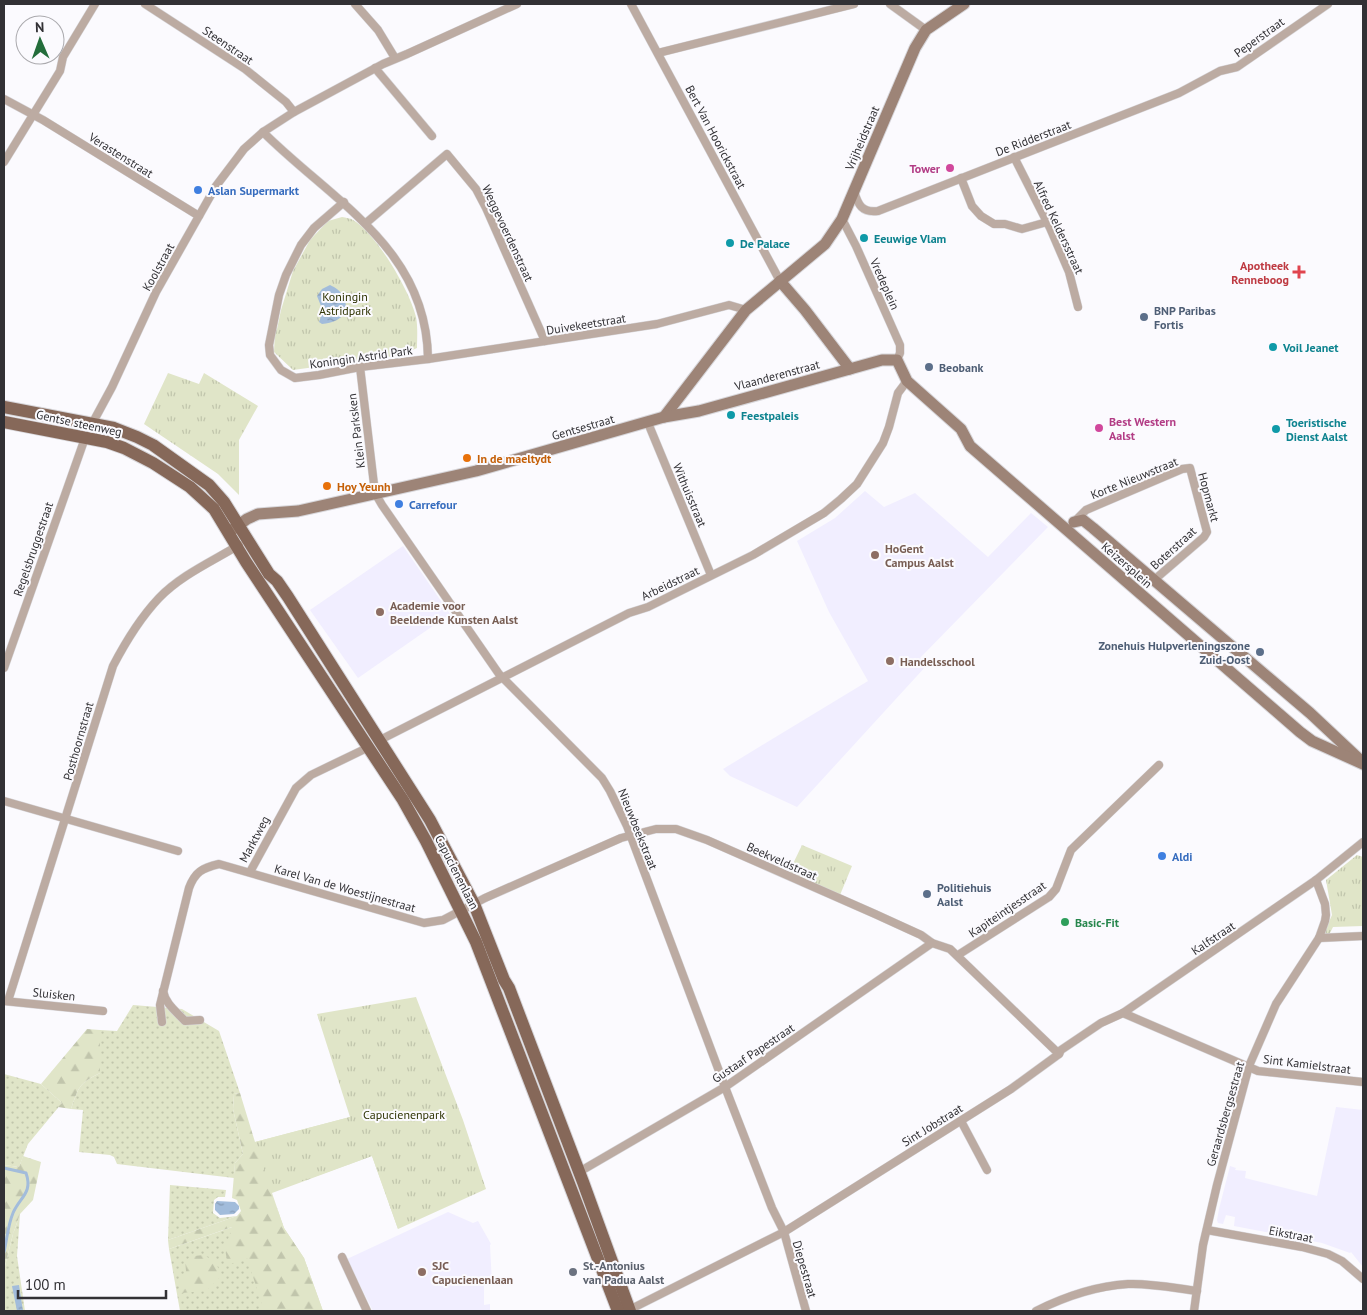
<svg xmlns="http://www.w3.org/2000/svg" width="1367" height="1315" font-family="'PT Sans',sans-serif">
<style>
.built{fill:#f1eeff}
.grass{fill:url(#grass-dots)}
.forest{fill:url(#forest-firs)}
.park{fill:url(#park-tufts)}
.water{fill:url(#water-ripples)}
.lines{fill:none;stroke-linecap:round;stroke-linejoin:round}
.stream{stroke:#a2bcdb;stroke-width:3}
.street-casing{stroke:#d7d6da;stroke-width:9}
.secondary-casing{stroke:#d7d6da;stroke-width:13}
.primary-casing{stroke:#d7d6da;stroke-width:14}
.street{stroke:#bcaba2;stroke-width:8}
.secondary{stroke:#9d8477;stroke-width:11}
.primary{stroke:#866859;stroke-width:12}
.hotel-dot{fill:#d1479c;stroke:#fbfafe;stroke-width:2}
.shop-dot{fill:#3f7fe0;stroke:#fbfafe;stroke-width:2}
.culture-dot{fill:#0f9aa8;stroke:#fbfafe;stroke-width:2}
.health-dot{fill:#e0444e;stroke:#fbfafe;stroke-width:2}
.service-dot{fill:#5c6f8a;stroke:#fbfafe;stroke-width:2}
.food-dot{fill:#e8710a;stroke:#fbfafe;stroke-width:2}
.education-dot{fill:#8d6e63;stroke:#fbfafe;stroke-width:2}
.leisure-dot{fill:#2e9e5b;stroke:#fbfafe;stroke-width:2}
.worship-dot{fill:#6b7280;stroke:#fbfafe;stroke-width:2}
.labels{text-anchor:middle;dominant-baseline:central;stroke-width:4;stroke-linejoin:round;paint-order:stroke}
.street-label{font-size:12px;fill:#323135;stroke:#fbfafe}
.hotel-label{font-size:12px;font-weight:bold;fill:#b23c85;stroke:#fbfafe;text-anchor:end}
.shop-label{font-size:12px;font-weight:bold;fill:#366cbe;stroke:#fbfafe;text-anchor:start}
.culture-label{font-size:12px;font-weight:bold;fill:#0d838f;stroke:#fbfafe;text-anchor:start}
.health-label{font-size:12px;font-weight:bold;fill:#be3a42;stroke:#fbfafe;text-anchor:end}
.park-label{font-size:12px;fill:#303505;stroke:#fbfafe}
.service-label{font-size:12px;font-weight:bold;fill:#4e5e75;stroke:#fbfafe;text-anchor:start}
.food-label{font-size:12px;font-weight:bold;fill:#c56008;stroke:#fbfafe;text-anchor:start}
.education-label{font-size:12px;font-weight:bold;fill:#785e54;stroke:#fbfafe;text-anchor:start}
.leisure-label{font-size:12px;font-weight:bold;fill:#27864d;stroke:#fbfafe;text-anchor:start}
.worship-label{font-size:12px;font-weight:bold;fill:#5b616d;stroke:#fbfafe;text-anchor:start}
</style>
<defs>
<pattern id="grass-dots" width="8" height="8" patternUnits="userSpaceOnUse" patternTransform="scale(1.25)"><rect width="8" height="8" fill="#e0e5c8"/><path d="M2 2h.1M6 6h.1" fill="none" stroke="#c1c5ac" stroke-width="1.8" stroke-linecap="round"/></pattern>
<pattern id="forest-firs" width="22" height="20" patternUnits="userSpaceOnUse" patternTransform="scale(1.25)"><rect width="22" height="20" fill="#e0e5c8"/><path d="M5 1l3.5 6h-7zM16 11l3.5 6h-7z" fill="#c1c5ac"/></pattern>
<pattern id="park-tufts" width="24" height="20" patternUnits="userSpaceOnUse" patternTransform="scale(1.25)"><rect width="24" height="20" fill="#e0e5c8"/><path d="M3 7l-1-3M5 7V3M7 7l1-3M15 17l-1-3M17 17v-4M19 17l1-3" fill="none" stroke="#c1c5ac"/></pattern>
<pattern id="water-ripples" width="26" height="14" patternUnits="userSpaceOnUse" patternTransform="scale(1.25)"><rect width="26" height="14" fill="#a2bcdb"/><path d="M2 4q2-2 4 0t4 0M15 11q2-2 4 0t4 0" fill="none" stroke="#8599b2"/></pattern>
</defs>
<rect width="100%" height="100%" fill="#fbfafe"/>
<!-- built -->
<g class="built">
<path d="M865,491L884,507L915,493L988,557L1031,513L1048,527L920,658L927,665L797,807L730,776L723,769L868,681L829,612L797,541L835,518Z"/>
<path d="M403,546L450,614L358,678L310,610Z"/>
<path d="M1336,1107L1363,1110V1267L1351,1252L1350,1253L1322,1243L1234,1226L1235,1217L1226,1215L1223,1224L1218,1223L1217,1220L1219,1209L1230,1166L1236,1168L1235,1170L1246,1171L1245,1178L1317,1196Z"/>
<path d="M448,1212L473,1223L478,1221L491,1244L490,1245L492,1284L484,1286V1305L490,1304V1311H373L347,1259Z"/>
</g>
<!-- grass -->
<g class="grass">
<path d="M133,1005L182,1009L219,1031L240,1093L234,1094L233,1109L243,1154L235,1163L234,1178L117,1164L114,1157L110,1155L79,1152L83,1110L71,1109C79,1087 78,1084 100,1073V1030L117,1031Z"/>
<path d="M4,1074L41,1084L62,1103L28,1144L19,1167L4,1165Z"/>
<path d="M170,1185L226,1190L225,1197H218L214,1200L213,1213L220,1218L237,1216L168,1240Z"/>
<path d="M278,1211L284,1228L304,1258L323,1311H180L169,1249Z"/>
<path d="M20,1214L17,1256L25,1311H4V1270L13,1234Z"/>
</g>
<!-- forest -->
<g class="forest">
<path d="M416,997L398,1229L372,1156L272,1193L284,1228L304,1258L323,1311H264L247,1258L228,1265L225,1249L232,1227L169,1249L168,1240L237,1216L241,1211L237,1200L232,1198L235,1163L243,1154L233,1109L234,1094L240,1093L255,1142L350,1117Z"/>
<path d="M87,1029L100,1030V1073C78,1084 79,1087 71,1109L58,1107L62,1103L41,1084Z"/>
<path d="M23,1156L41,1162L33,1200L20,1214L13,1234L4,1270V1165L19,1167Z"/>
<path d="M204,1255L215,1262L222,1275L206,1291L181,1293L179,1285L186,1271L185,1260L194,1256Z"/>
</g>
<!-- park -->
<g class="park">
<path d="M342,217C346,218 350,218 353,220C376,233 410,291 416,317C418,327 417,339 417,348L402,355L293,370L274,352L275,331L277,329L281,310L293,271L310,240L328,221Z"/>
<path d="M168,373L199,384L204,373L258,406L239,440V495L218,474L144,424Z"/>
<path d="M802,845L852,866L840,895L789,872Z"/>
<path d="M1357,855L1363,857V926L1333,927L1329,935H1323L1332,915L1326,880Z"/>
<path d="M416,997L463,1120L486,1189L398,1229L372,1156L272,1192L255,1142L350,1117L317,1014Z"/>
</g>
<!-- water -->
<g class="water">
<path d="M330,285C343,291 345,298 347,311C340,320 333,323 322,324L319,322L323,311L317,296L322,289Z"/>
<path d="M217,1201L235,1202L239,1206V1209L234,1214L220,1215L215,1210V1204Z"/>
<path d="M19,1285L23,1311H17L12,1286Z"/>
</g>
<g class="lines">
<!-- stream -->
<path class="stream" d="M4,1168L26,1173C33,1193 20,1197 13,1213C8,1225 7,1239 4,1252"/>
<!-- street casing -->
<g class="street-casing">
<g id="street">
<path d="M145,4L245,69L286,102L294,112"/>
<path d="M355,4L378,30L395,58"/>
<path d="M631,4L780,281"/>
<path d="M890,4L926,30"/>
<path d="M658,53L854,4"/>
<path d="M375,68L432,136"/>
<path d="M4,99L43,120L199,216"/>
<path d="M263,132C332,201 427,248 428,359"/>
<path d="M1014,157L1050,228L1069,272L1078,307"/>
<path d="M4,162L60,71L63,57L95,4"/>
<path d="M961,178L972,206L981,216L994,224H1005L1022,229L1047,222"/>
<path d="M854,191C858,205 862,213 878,211L1179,93L1220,71L1237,67L1328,4"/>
<path d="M344,202L314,228L301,245L286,275L279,295L269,345L270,355L281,370L295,378L319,375L360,367L428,359L657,324L729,305L746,310"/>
<path d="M842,219L856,246L900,345V353L897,360"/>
<path d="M366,223L447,154L476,189L486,208L545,341"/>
<path d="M360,367L375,493L382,505L499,674L602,778L610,791L627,826L725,1087L772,1208L784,1232L806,1311"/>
<path d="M648,423L711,575"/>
<path d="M92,424L112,387L156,292L216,186L244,149L263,132L294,112L383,64L407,54L517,4"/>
<path d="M1075,521L1086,510L1182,469L1190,468L1207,532L1204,537L1154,580"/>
<path d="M4,668L85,438"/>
<path d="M380,740L629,613L648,607L753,555L824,513L841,499L857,484L883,443L889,427L898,393L907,381"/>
<path d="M4,801L178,851"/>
<path d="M250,872L296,788L311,775L369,747"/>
<path d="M1319,938L1363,936"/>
<path d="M958,955L1049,897L1056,889L1071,850L1159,765"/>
<path d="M163,991C166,1005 176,1011 185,1021L200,1020"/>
<path d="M4,1001L103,1011"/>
<path d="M8,1001L113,666C125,643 141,617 159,598C181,575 213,561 239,545"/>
<path d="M1123,1013L1258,1071L1363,1082"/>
<path d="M162,1022L160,1005L189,888C195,872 202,868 219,864L424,923L443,920L485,898L621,838L656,829H676L707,840L875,914L921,935L932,943L950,949L1059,1054"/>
<path d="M961,1121L987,1170"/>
<path d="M579,1172L725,1087L932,943"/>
<path d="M1207,1230L1302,1247L1328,1254L1342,1261L1363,1279"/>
<path d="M342,1257L367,1311"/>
<path d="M627,1311L784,1232L1011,1089L1059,1054L1061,1050L1101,1023L1123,1013L1316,880L1363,842"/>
<path d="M1036,1311C1064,1297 1095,1286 1128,1284C1151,1283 1174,1288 1197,1291"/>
<path d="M1194,1311L1203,1245L1217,1185L1249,1066L1276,1004L1319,938L1325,921L1326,915L1325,904L1316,880"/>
</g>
</g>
<!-- secondary casing -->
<g class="secondary-casing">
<g id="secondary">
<path d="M780,281L805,310L850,369"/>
<path d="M664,417L746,310L825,244L842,219L915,48L926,30L964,4"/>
<path d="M1074,522L1083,520L1093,528L1310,713L1358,758"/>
<path d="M232,530L247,519L258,514L298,511L476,471L664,417L699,411L882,360H897L907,381L961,429L970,446L1300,732L1312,741L1363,764"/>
</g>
</g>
<!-- primary casing -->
<g class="primary-casing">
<g id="primary">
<path d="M4,407L114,428L137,437L153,445L209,485L224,502L269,574L277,581L288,597L430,820L474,904L504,980L509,988L583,1182L630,1311"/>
<path d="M4,422L107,442L124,448L153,463L190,487L214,509L246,562L403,800L426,841L476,942L618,1311"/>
</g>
</g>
<!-- street -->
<use href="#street" class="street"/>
<!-- secondary -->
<use href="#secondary" class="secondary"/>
<!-- primary -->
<use href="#primary" class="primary"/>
</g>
<!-- markers -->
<g class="hotel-dot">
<circle cx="950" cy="168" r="5"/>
<circle cx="1099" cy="428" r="5"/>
</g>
<g class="shop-dot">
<circle cx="198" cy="190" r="5"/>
<circle cx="399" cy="504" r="5"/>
<circle cx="1162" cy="856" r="5"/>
</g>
<g class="culture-dot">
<circle cx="864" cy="238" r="5"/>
<circle cx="730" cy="243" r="5"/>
<circle cx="1273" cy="347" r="5"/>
<circle cx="731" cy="415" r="5"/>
<circle cx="1276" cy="429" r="5"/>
</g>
<path class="health-dot" d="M1296.5 264.5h5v5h5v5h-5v5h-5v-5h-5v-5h5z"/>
<g class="service-dot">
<circle cx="1144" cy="317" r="5"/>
<circle cx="929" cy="367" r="5"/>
<circle cx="1260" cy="652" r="5"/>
<circle cx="927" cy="894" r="5"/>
</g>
<g class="food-dot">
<circle cx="467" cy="458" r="5"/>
<circle cx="327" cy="486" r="5"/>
</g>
<g class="education-dot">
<circle cx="875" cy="555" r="5"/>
<circle cx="380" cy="612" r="5"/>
<circle cx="890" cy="661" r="5"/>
<circle cx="422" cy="1272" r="5"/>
</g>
<circle class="leisure-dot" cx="1065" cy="922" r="5"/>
<circle class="worship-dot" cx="573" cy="1272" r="5"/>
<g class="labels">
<!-- street labels -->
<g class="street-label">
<text transform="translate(1259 37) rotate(-36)">Peperstraat</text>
<text transform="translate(228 45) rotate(34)">Steenstraat</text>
<text transform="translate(716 137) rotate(62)">Bert Van Hoorickstraat</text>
<text transform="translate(862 138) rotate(-67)">Vrijheidstraat</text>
<text transform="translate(1033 138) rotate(-21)">De Ridderstraat</text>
<text transform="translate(121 155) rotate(32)">Verastenstraat</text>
<text transform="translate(1059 227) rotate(65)">Alfred Keldersstraat</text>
<text transform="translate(508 233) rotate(65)">Weggevoerdenstraat</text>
<text transform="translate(158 267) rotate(-61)">Koolstraat</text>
<text transform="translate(885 284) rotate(66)">Vredeplein</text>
<text transform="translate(586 324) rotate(-9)">Duivekeetstraat</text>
<text transform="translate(361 357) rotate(-8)">Koningin Astrid Park</text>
<text transform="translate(777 375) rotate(-15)">Vlaanderenstraat</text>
<text transform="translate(79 423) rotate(12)">Gentse steenweg</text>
<text transform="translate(583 427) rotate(-16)">Gentsestraat</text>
<text transform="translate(356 431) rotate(-97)">Klein Parksken</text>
<text transform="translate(1134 478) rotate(-22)">Korte Nieuwstraat</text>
<text transform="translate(690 495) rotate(67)">Withuisstraat</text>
<text transform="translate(1209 497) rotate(75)">Hopmarkt</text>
<text transform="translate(1173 548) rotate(-42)">Boterstraat</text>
<text transform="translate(33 549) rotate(-71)">Regelsbruggestraat</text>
<text transform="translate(1127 565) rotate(41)">Keizersplein</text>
<text transform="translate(670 583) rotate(-26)">Arbeidstraat</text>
<text transform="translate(78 741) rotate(-74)">Posthoornstraat</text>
<text transform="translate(638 829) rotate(68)">Nieuwbeekstraat</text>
<text transform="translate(254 839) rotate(-62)">Marktweg</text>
<text transform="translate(782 861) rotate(24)">Beekveldstraat</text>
<text transform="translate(457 872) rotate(63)">Capucienenlaan</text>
<text transform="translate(345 888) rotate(16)">Karel Van de Woestijnestraat</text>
<text transform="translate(1007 909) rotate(-34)">Kapiteintjesstraat</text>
<text transform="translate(1213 938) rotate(-34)">Kalfstraat</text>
<text transform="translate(54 994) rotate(6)">Sluisken</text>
<text transform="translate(753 1053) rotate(-34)">Gustaaf Papestraat</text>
<text transform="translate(1307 1064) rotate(7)">Sint Kamielstraat</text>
<text transform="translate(1225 1114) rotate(-74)">Geraardsbergsestraat</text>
<text transform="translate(932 1125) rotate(-32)">Sint Jobstraat</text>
<text transform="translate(1291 1234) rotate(11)">Eikstraat</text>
<text transform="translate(805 1269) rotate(74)">Diepestraat</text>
</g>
<!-- hotel labels -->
<g class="hotel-label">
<text x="940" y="168">Tower</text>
<text x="1109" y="421" text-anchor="start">Best Western<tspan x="1109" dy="14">Aalst</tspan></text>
</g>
<!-- shop labels -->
<g class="shop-label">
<text x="208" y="190">Aslan Supermarkt</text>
<text x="409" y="504">Carrefour</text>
<text x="1172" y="856">Aldi</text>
</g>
<!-- culture labels -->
<g class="culture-label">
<text x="874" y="238">Eeuwige Vlam</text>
<text x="740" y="243">De Palace</text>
<text x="1283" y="347">Voil Jeanet</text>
<text x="741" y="415">Feestpaleis</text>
<text x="1286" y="422">Toeristische<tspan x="1286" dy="14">Dienst Aalst</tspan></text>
</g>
<!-- health labels -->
<g class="health-label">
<text x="1289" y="265">Apotheek<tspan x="1289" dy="14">Renneboog</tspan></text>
</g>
<!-- park labels -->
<g class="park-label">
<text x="345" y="296">Koningin<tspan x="345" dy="14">Astridpark</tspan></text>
<text x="404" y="1114">Capucienenpark</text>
</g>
<!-- service labels -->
<g class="service-label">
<text x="1154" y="310">BNP Paribas<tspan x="1154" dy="14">Fortis</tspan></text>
<text x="939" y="367">Beobank</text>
<text x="1250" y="645" text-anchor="end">Zonehuis Hulpverleningszone<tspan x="1250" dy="14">Zuid-Oost</tspan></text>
<text x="937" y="887">Politiehuis<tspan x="937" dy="14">Aalst</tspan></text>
</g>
<!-- food labels -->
<g class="food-label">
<text x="477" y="458">In de maeltydt</text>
<text x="337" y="486">Hoy Yeunh</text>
</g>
<!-- education labels -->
<g class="education-label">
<text x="885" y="548">HoGent<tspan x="885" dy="14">Campus Aalst</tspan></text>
<text x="390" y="605">Academie voor<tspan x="390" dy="14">Beeldende Kunsten Aalst</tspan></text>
<text x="900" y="661">Handelsschool</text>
<text x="432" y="1265">SJC<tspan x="432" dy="14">Capucienenlaan</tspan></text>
</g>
<!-- leisure labels -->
<g class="leisure-label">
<text x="1075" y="922">Basic-Fit</text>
</g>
<!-- worship labels -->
<g class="worship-label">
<text x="583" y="1265">St.-Antonius<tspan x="583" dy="14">van Padua Aalst</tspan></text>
</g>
</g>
<!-- border -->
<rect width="1367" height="1315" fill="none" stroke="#323135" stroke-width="10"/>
<!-- north arrow -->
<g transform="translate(40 40) rotate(358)"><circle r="24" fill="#fbfafe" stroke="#abaaae"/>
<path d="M0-4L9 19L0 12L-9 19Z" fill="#236d3b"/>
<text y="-8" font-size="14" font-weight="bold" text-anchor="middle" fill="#323135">N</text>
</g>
<!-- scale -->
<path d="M18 1290v8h148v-8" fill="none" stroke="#323135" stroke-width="2.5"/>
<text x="25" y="1290" font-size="15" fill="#323135" stroke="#fbfafe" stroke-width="4" paint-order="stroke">100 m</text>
</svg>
